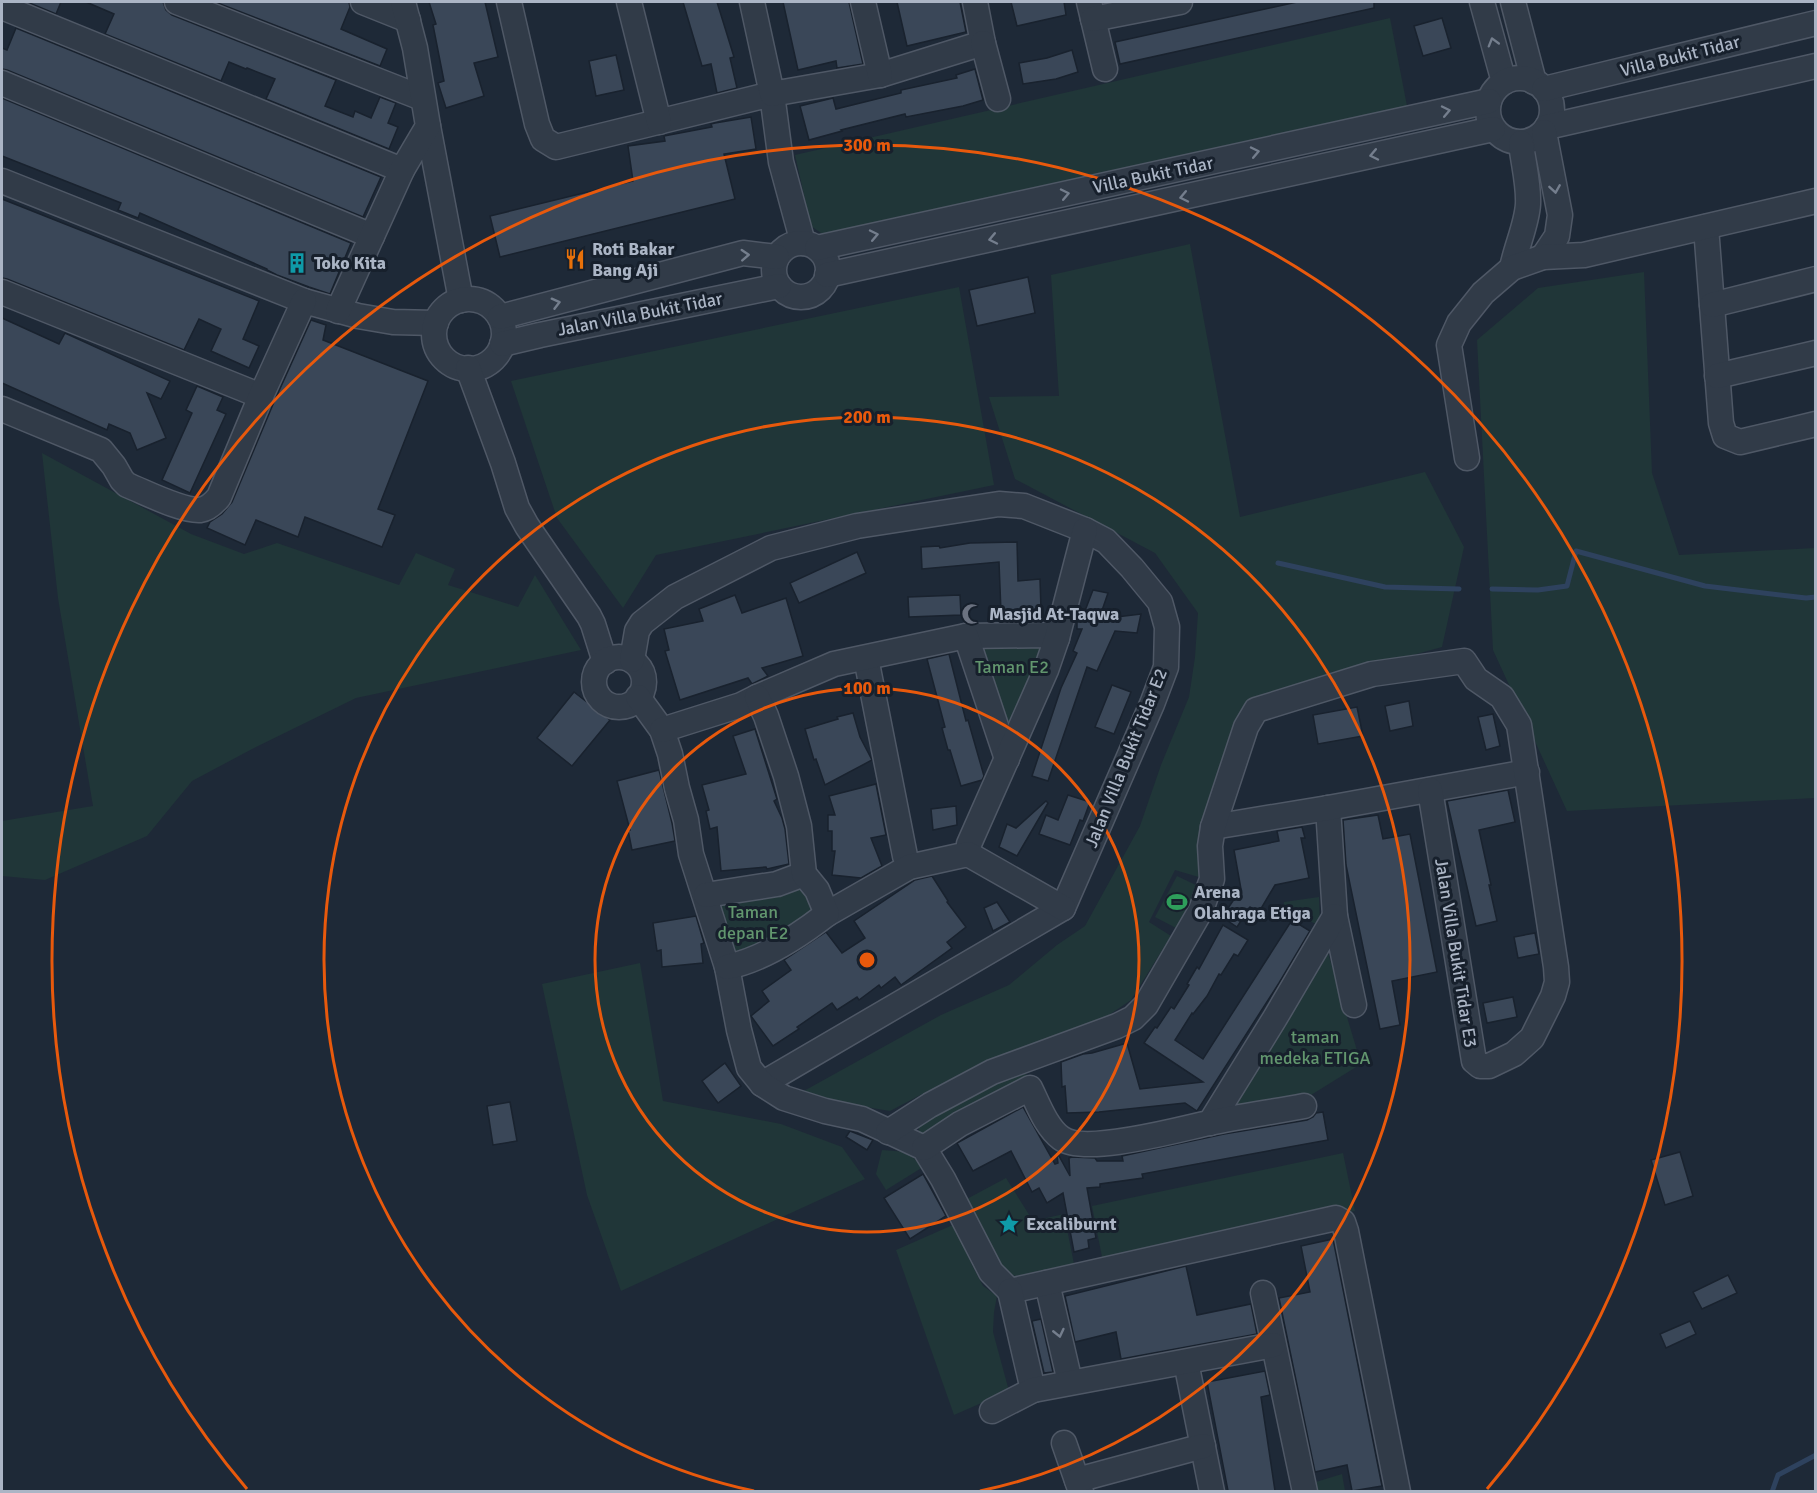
<svg xmlns="http://www.w3.org/2000/svg" width="1817" height="1493" font-family="Signika,sans-serif">
<style>
.green{fill:#203638}
.lines{fill:none;stroke-linecap:round;stroke-linejoin:round}
.stream{stroke:#2e425e;stroke-width:5}
.building{fill:#3a4758;stroke:#19222e;stroke-width:1.5}
.minor-casing{stroke:#4f5866;stroke-width:27}
.minor{stroke:#313b48;stroke-width:24}
.oneway{stroke:#747e8d}
.ring{fill:none;stroke:#e8590c;stroke-width:3}
.labels{text-anchor:middle;dominant-baseline:central;stroke-width:6;stroke-linejoin:round;paint-order:stroke}
.street-label{font-size:18px;fill:#abb5c5;stroke:#17202c}
.poi-label{font-size:18px;font-weight:bold;fill:#abb5c5;stroke:#17202c;text-anchor:start}
.park-label{font-size:18px;fill:#62966e;stroke:#17202c}
.centre{fill:#e8590c;stroke:#17202c;stroke-width:3}
.ring-label{font-size:18px;text-anchor:middle;font-weight:bold;fill:#e8590c;stroke:#17202c;stroke-width:6;stroke-linejoin:round;paint-order:stroke}
</style>
<rect width="100%" height="100%" fill="#1e2937"/>
<!-- green -->
<g class="green">
<path d="M1390,18L1407,106L824,235L811,226L795,155Z"/>
<path d="M1190,244L1240,517L1425,472L1464,547L1442,647L1373,666L1332,672L1247,705L1202,878L1175,870L1149,922L1171,936L1131,1000L1106,1017L1048,1042L985,1061L890,1111L830,1101L802,1092L941,1015L1009,985L1057,945L1085,926L1140,826L1161,765L1189,697L1195,657L1198,613L1155,553L1015,479L989,397L1059,396L1051,275Z"/>
<path d="M1644,272L1652,473L1679,555L1815,548V798L1567,811L1493,650L1477,340L1538,288Z"/>
<path d="M959,287L994,485L656,555L623,608L557,518L511,381Z"/>
<path d="M42,453L191,534L244,554L277,543L399,585L416,553L455,569L448,585L518,607L535,575L581,650L356,698L254,748L192,781L147,836L45,880L2,876V821L93,806L58,598Z"/>
<path d="M981,644H1046L1010,731Z"/>
<path d="M1177,876L1200,887L1176,928L1155,917Z"/>
<path d="M802,884L816,911L789,932L734,956L718,903Z"/>
<path d="M1319,897L1320,926L1283,908L1284,902Z"/>
<path d="M1328,953L1361,1064L1311,1095L1230,1109Z"/>
<path d="M640,963L663,1101L781,1124L842,1147L865,1179L621,1291L587,1195L542,984Z"/>
<path d="M1019,1069L1027,1075L1025,1084L924,1138L919,1133V1124Z"/>
<path d="M882,1150L907,1152L923,1167L886,1190L876,1174Z"/>
<path d="M1343,1153L1355,1211L1103,1262L1092,1206Z"/>
<path d="M1006,1178L1033,1221L1064,1214L1074,1264L1017,1276L1009,1275L1003,1269L965,1200Z"/>
<path d="M955,1224L971,1263L983,1286L997,1296L994,1312L993,1332L1009,1391L954,1415L896,1250Z"/>
<path d="M1342,1474L1345,1491H1308L1306,1485Z"/>
</g>
<g class="lines">
<!-- stream -->
<g class="stream">
<path d="M1278,563L1385,587L1459,589"/>
<path d="M1492,589L1538,590L1567,586L1576,551L1705,586L1806,598L1816,597"/>
<path d="M1772,1492L1778,1475L1816,1455"/>
</g>
</g>
<!-- building -->
<g class="building">
<path d="M27,2H61L56,14Z"/>
<path d="M86,2H163L166,10L172,15L336,80L325,106L353,117L355,111L371,118L380,97L396,103L388,123L398,127L389,149L266,99L275,79L247,68L246,69L229,62L221,81L105,34L114,14Z"/>
<path d="M215,2H349L350,7L341,29L387,49L380,66Z"/>
<path d="M429,2H485L498,57L474,63L484,96L446,108L438,83L444,81L433,25L436,24Z"/>
<path d="M683,2H717L734,57L730,58L737,88L717,93L711,64L702,66Z"/>
<path d="M783,2H849L863,64L837,68L836,61L798,70Z"/>
<path d="M897,2H960L966,32L907,46Z"/>
<path d="M1011,2H1064L1066,15L1017,26Z"/>
<path d="M1297,2H1374V8L1120,64L1115,42Z"/>
<path d="M1442,18L1451,48L1423,56L1414,26Z"/>
<path d="M16,28L381,177L363,217L7,70L2,69V48L7,50Z"/>
<path d="M1072,50L1078,72L1056,79L1023,84L1019,63L1047,58Z"/>
<path d="M616,55L624,90L596,96L589,61Z"/>
<path d="M975,69L983,100L963,106L906,117L905,114L841,130L842,131L809,140L800,106L833,98L836,109L901,93V90L957,78L956,75Z"/>
<path d="M2,98L351,243L330,294L309,287L277,275L267,270V269L140,213L138,218L118,210L121,203L2,156Z"/>
<path d="M751,117L756,149L724,154L735,199L500,257L490,216L633,181L628,146L665,141L664,136L712,127L711,124L715,123Z"/>
<path d="M2,199L259,301L243,339L259,346L249,368L211,351L221,329L199,319L184,350L7,279L2,278Z"/>
<path d="M1028,277L1035,313L977,326L969,290Z"/>
<path d="M2,318L59,344L65,333L170,381L161,399L147,393L166,438L137,450L130,433L109,424L107,430L2,383Z"/>
<path d="M311,320L326,325L323,340L428,381L378,509L395,515L382,547L305,517L298,537L256,520L245,545L207,528L210,522L222,514L232,502L274,402Z"/>
<path d="M197,386L223,397L217,410L226,414L190,493L162,480L192,413L186,410Z"/>
<path d="M1017,542L1018,581L1040,579L1041,610L1001,612L999,562L922,569L921,547L939,546L940,548L970,543Z"/>
<path d="M857,552L866,573L799,603L790,583Z"/>
<path d="M1093,590L1108,593L1099,619L1141,614L1137,633L1115,631L1097,671L1087,667L1048,781L1032,776L1061,688L1077,653L1073,651L1082,629H1077V622L1081,621Z"/>
<path d="M735,595L742,613L786,598L803,656L762,668L768,676L752,684L748,678L680,700L665,651L669,650L664,629L703,621L699,609Z"/>
<path d="M960,595L961,615L909,617L908,597Z"/>
<path d="M949,654L966,721L968,720L984,776L982,780L961,786L950,750H948L942,728L945,727L927,659Z"/>
<path d="M1112,685L1131,692L1114,734L1095,727Z"/>
<path d="M574,692L610,720L572,766L537,738Z"/>
<path d="M1409,701L1413,726L1390,731L1385,706Z"/>
<path d="M1357,707L1363,736L1318,744L1313,715Z"/>
<path d="M853,713L860,737L872,760L825,785L816,759L814,760L805,729L838,719L837,717Z"/>
<path d="M1493,714L1500,746L1486,750L1478,717Z"/>
<path d="M755,729L777,799L774,801L782,818L785,829L789,864L767,869L766,867L721,871L717,827L710,829L706,811L709,810L702,785L746,774L733,736Z"/>
<path d="M659,770L672,823L675,841L632,850L628,830H630L617,781Z"/>
<path d="M876,784L886,835L871,838L882,866L861,878L832,875L835,851H832V831H828V815H835L829,796Z"/>
<path d="M1508,790L1515,822L1479,830L1491,885H1489L1497,921L1476,926L1447,801Z"/>
<path d="M1068,795L1090,802L1083,821L1080,820L1070,845L1039,834L1046,815L1058,820Z"/>
<path d="M1046,801L1048,803L1017,856L999,847L1007,824L1016,828Z"/>
<path d="M956,806L957,825L933,830L931,809Z"/>
<path d="M1378,815L1383,839L1410,834L1437,972L1392,981L1400,1025L1380,1029L1346,865L1343,820Z"/>
<path d="M1302,827L1305,838H1301L1309,878L1275,885L1259,912L1250,907L1237,927L1222,917L1241,889L1234,850L1279,841L1277,831Z"/>
<path d="M932,876L948,901L947,902L966,927L947,942L952,948L901,985L895,977L881,988L879,985L859,1000L857,997L837,1010L832,1003L797,1027L799,1029L773,1046L751,1016L769,1001L762,991L791,970L784,960L826,932L842,953L865,938L854,921L915,880Z"/>
<path d="M997,902L1010,922L993,931L984,908Z"/>
<path d="M696,916L704,943L701,944L703,963L662,967L661,950L657,951L653,923Z"/>
<path d="M1292,920L1310,931L1279,983L1197,1111L1185,1103L1099,1112L1067,1113L1065,1086L1062,1087L1061,1062L1083,1054L1092,1053L1127,1043L1140,1089L1203,1082L1144,1043L1155,1027L1157,1028L1171,1007L1174,1009L1189,985L1187,984L1197,967L1199,969L1223,925L1248,940L1238,956L1234,954L1221,975L1219,974L1207,996L1193,1014L1192,1013L1175,1040L1203,1059Z"/>
<path d="M1535,933L1539,954L1518,958L1514,937Z"/>
<path d="M1513,997L1517,1017L1487,1023L1483,1003Z"/>
<path d="M725,1063L741,1086L718,1103L702,1081Z"/>
<path d="M510,1102L517,1141L493,1145L487,1106Z"/>
<path d="M1023,1107L1055,1164L1058,1163L1057,1156H1059L1070,1176L1069,1158L1072,1157L1095,1158L1097,1161H1123L1122,1156L1224,1134L1307,1120L1313,1117L1316,1113L1323,1112L1328,1140L1142,1174L1143,1178L1100,1184V1187L1087,1188L1096,1238L1088,1240L1089,1248L1074,1252L1063,1193L1047,1203L1039,1188L1032,1192L1011,1151L973,1171L957,1143Z"/>
<path d="M850,1131L873,1140L867,1150L846,1137Z"/>
<path d="M1680,1152L1693,1196L1665,1205L1651,1160Z"/>
<path d="M923,1174L946,1216L910,1239L884,1198Z"/>
<path d="M1333,1239L1382,1486L1352,1491L1347,1465L1315,1472L1279,1298L1310,1292L1301,1246Z"/>
<path d="M1186,1266L1197,1315L1251,1304L1257,1334L1121,1359L1116,1332L1075,1342L1065,1296Z"/>
<path d="M1728,1275L1737,1293L1702,1309L1693,1292Z"/>
<path d="M1041,1319L1053,1372L1044,1373L1032,1321Z"/>
<path d="M1690,1321L1696,1334L1666,1348L1660,1334Z"/>
<path d="M1265,1371L1270,1395L1261,1397L1275,1491H1228L1207,1382Z"/>
</g>
<g class="lines">
<!-- minor casing -->
<g class="minor-casing">
<g id="minor">
<path d="M177,2L422,98"/>
<path d="M363,2L408,20"/>
<path d="M509,2L537,124L543,139L556,147L772,94L781,162L803,243"/>
<path d="M629,2L659,122"/>
<path d="M752,2L772,94L880,75L983,43L975,2"/>
<path d="M863,2L880,75"/>
<path d="M1089,2L1105,69"/>
<path d="M1482,2L1504,82"/>
<path d="M1513,2L1534,82"/>
<path d="M2,7L402,170"/>
<path d="M1093,19L1180,2"/>
<path d="M983,43L998,99"/>
<circle cx="1520" cy="110" r="32"/>
<path d="M2,83L372,236"/>
<path d="M1544,89L1816,23"/>
<path d="M428,126L461,300"/>
<path d="M1547,127L1816,66"/>
<path d="M2,181L304,301L358,316L393,322L436,323"/>
<path d="M1706,227L1721,423L1725,436L1740,442L1816,424"/>
<circle cx="801" cy="270" r="27"/>
<path d="M817,248L1489,101"/>
<path d="M1543,257L1557,236L1560,215L1544,132"/>
<path d="M1512,268C1516,247 1527,224 1528,204C1529,184 1523,162 1521,143"/>
<path d="M827,275L1493,129"/>
<path d="M2,292L261,396"/>
<circle cx="469" cy="334" r="35"/>
<path d="M1712,305L1816,279"/>
<path d="M338,311L402,170L428,126L415,48L403,2"/>
<path d="M500,317L743,253L777,257"/>
<path d="M502,344L540,335L779,286"/>
<path d="M468,368L503,463L517,508L527,526L589,616L593,624L605,662"/>
<path d="M1717,376L1816,353"/>
<path d="M2,409L101,450L114,466L122,480L127,485C145,492 181,511 200,510C208,509 214,503 219,497L261,396L304,301"/>
<path d="M1467,458L1449,345L1459,323L1483,293L1512,268L1543,257L1584,255L1816,201"/>
<path d="M966,636L1047,635L1057,638"/>
<circle cx="619" cy="682" r="25"/>
<path d="M866,658L905,856L909,867"/>
<path d="M632,660L637,631L642,623L675,597L771,548L857,526L999,504L1024,506L1085,530L1106,541L1132,568L1160,602L1167,627L1166,667L1152,704L1063,908L762,1084"/>
<path d="M638,697L662,730L670,754L677,788L686,820L691,854L727,967L739,1030L749,1068L762,1084L784,1098L825,1111L862,1119L924,1148L943,1179L991,1272L1010,1291"/>
<path d="M662,730L741,705L757,697L834,664L966,636L1007,759"/>
<path d="M1328,808L1335,916L1354,1005"/>
<path d="M1213,827L1328,808L1527,772"/>
<path d="M968,854L969,844L1046,670L1057,638L1085,530"/>
<path d="M706,895L777,884L804,874"/>
<path d="M827,914L909,867L968,854L1063,908"/>
<path d="M727,967C762,960 800,935 827,914L817,890L804,874L799,826L786,776L766,716L757,697"/>
<path d="M1210,1123L1275,1018L1335,916"/>
<path d="M888,1132L930,1105L992,1072L1117,1026L1133,1018L1146,1005L1201,910L1212,879L1210,846L1213,827L1246,727L1256,710L1372,674L1464,661L1476,679L1502,697L1519,725L1556,967L1557,982L1553,996L1532,1038L1514,1054L1489,1066H1480L1474,1061L1430,790"/>
<path d="M924,1148L960,1124L1030,1088C1038,1104 1046,1127 1061,1138C1085,1156 1180,1129 1209,1123C1241,1116 1273,1112 1304,1106"/>
<path d="M1047,1283L1070,1382"/>
<path d="M1010,1291L1336,1218L1343,1222L1346,1231L1398,1492"/>
<path d="M1010,1291L1033,1390"/>
<path d="M1263,1293L1305,1492"/>
<path d="M1186,1362L1212,1492"/>
<path d="M992,1411L1033,1390L1273,1345"/>
<path d="M1064,1443L1081,1492"/>
<path d="M1077,1480L1203,1446"/>
</g>
</g>
<!-- minor -->
<use href="#minor" class="minor"/>
</g>
<!-- one-way arrows -->
<defs><path id="oneway-chevron" d="M-2-3.5L2.5 0L-2 3.5" fill="none" stroke-width="1.6" stroke-linecap="round" stroke-linejoin="round" transform="scale(1.5)"/></defs>
<g class="oneway">
<use href="#oneway-chevron" transform="translate(1493 42) rotate(-106)"/>
<use href="#oneway-chevron" transform="translate(1446 111) rotate(-12)"/>
<use href="#oneway-chevron" transform="translate(1255 152) rotate(-12)"/>
<use href="#oneway-chevron" transform="translate(1374 155) rotate(168)"/>
<use href="#oneway-chevron" transform="translate(1555 189) rotate(81)"/>
<use href="#oneway-chevron" transform="translate(1065 194) rotate(-12)"/>
<use href="#oneway-chevron" transform="translate(1184 197) rotate(168)"/>
<use href="#oneway-chevron" transform="translate(874 235) rotate(-12)"/>
<use href="#oneway-chevron" transform="translate(993 239) rotate(168)"/>
<use href="#oneway-chevron" transform="translate(745 255) rotate(-3)"/>
<use href="#oneway-chevron" transform="translate(556 303) rotate(-15)"/>
<use href="#oneway-chevron" transform="translate(1059 1333) rotate(77)"/>
</g>
<!-- distance rings -->
<g class="ring">
<circle cx="867" cy="960" r="272"/>
<path d="M754 1491A543 543 0 1 1 980 1491"/>
<path d="M247 1489A815 815 0 1 1 1487 1489"/>
</g>
<!-- icons -->
<defs>
<g id="restaurant-bare" transform="scale(1.62)"><path d="M-5-6h1v4h1v-4h1v4h1v-4h1v5L-1.5 .5V6h-2V.5L-5-1ZM5-6V6H3V1.5H1.5Q1.5-4 5-6Z" fill="#e8710a" stroke="#17202c" stroke-width="2.5" paint-order="stroke"/></g>
<g id="building-bare" transform="scale(1.62)"><path d="M-4-6H4V6H1V3H-1V6H-4ZM-2.5-4.3h1.7v1.8h-1.7ZM.8-4.3h1.7v1.8H.8ZM-2.5-1h1.7V.8h-1.7ZM.8-1h1.7V.8H.8Z" fill="#0f9aa8" stroke="#17202c" stroke-width="2.5" paint-order="stroke"/></g>
<g id="mosque-bare" transform="scale(1.62)"><path d="M3.5-4.9A6 6 0 1 0 3.5 4.9A5 5 0 1 1 3.5-4.9Z" fill="#6b7280" stroke="#17202c" stroke-width="2.5" paint-order="stroke"/></g>
<g id="stadium-bare" transform="scale(1.62)"><path d="M0-5a6.5 5 0 1 0 0 10a6.5 5 0 1 0 0-10ZM-3.5-1.8h7v3.6h-7Z" fill="#2e9e5b" stroke="#17202c" stroke-width="2.5" paint-order="stroke"/></g>
<g id="sight-bare" transform="scale(1.62)"><path d="M0-6L1.8-2.2L6-1.7L2.9 1.2L3.7 5.4L0 3.3L-3.7 5.4L-2.9 1.2L-6-1.7L-1.8-2.2Z" fill="#0f9aa8" stroke="#17202c" stroke-width="2.5" paint-order="stroke"/></g>
</defs>
<g fill-rule="evenodd">
<use href="#restaurant-bare" x="575" y="259"/>
<use href="#building-bare" x="297" y="263"/>
<use href="#mosque-bare" x="972" y="614"/>
<use href="#stadium-bare" x="1177" y="902"/>
<use href="#sight-bare" x="1009" y="1224"/>
</g>
<g class="labels">
<!-- street labels -->
<g class="street-label">
<text transform="translate(1680 56) rotate(-14)">Villa Bukit Tidar</text>
<text transform="translate(1153 175) rotate(-12)">Villa Bukit Tidar</text>
<text transform="translate(640 314) rotate(-11)">Jalan Villa Bukit Tidar</text>
<text transform="translate(1126 758) rotate(-68)">Jalan Villa Bukit Tidar E2</text>
<text transform="translate(1456 953) rotate(81)">Jalan Villa Bukit Tidar E3</text>
</g>
<!-- poi labels -->
<g class="poi-label">
<text x="592" y="249">Roti Bakar<tspan x="592" dy="21">Bang Aji</tspan></text>
<text x="314" y="263">Toko Kita</text>
<text x="989" y="614">Masjid At-Taqwa</text>
<text x="1194" y="892">Arena<tspan x="1194" dy="21">Olahraga Etiga</tspan></text>
<text x="1026" y="1224">Excaliburnt</text>
</g>
<!-- park labels -->
<g class="park-label">
<text x="1012" y="667">Taman E2</text>
<text x="753" y="912">Taman<tspan x="753" dy="21">depan E2</tspan></text>
<text x="1315" y="1037">taman<tspan x="1315" dy="21">medeka ETIGA</tspan></text>
</g>
</g>
<circle cx="867" cy="960" r="9" class="centre"/>
<g class="ring-label">
<text x="867" y="151">300 m</text>
<text x="867" y="423">200 m</text>
<text x="867" y="694">100 m</text>
</g>
<!-- border -->
<rect width="1817" height="1493" fill="none" stroke="#abb5c5" stroke-width="6"/>
</svg>
